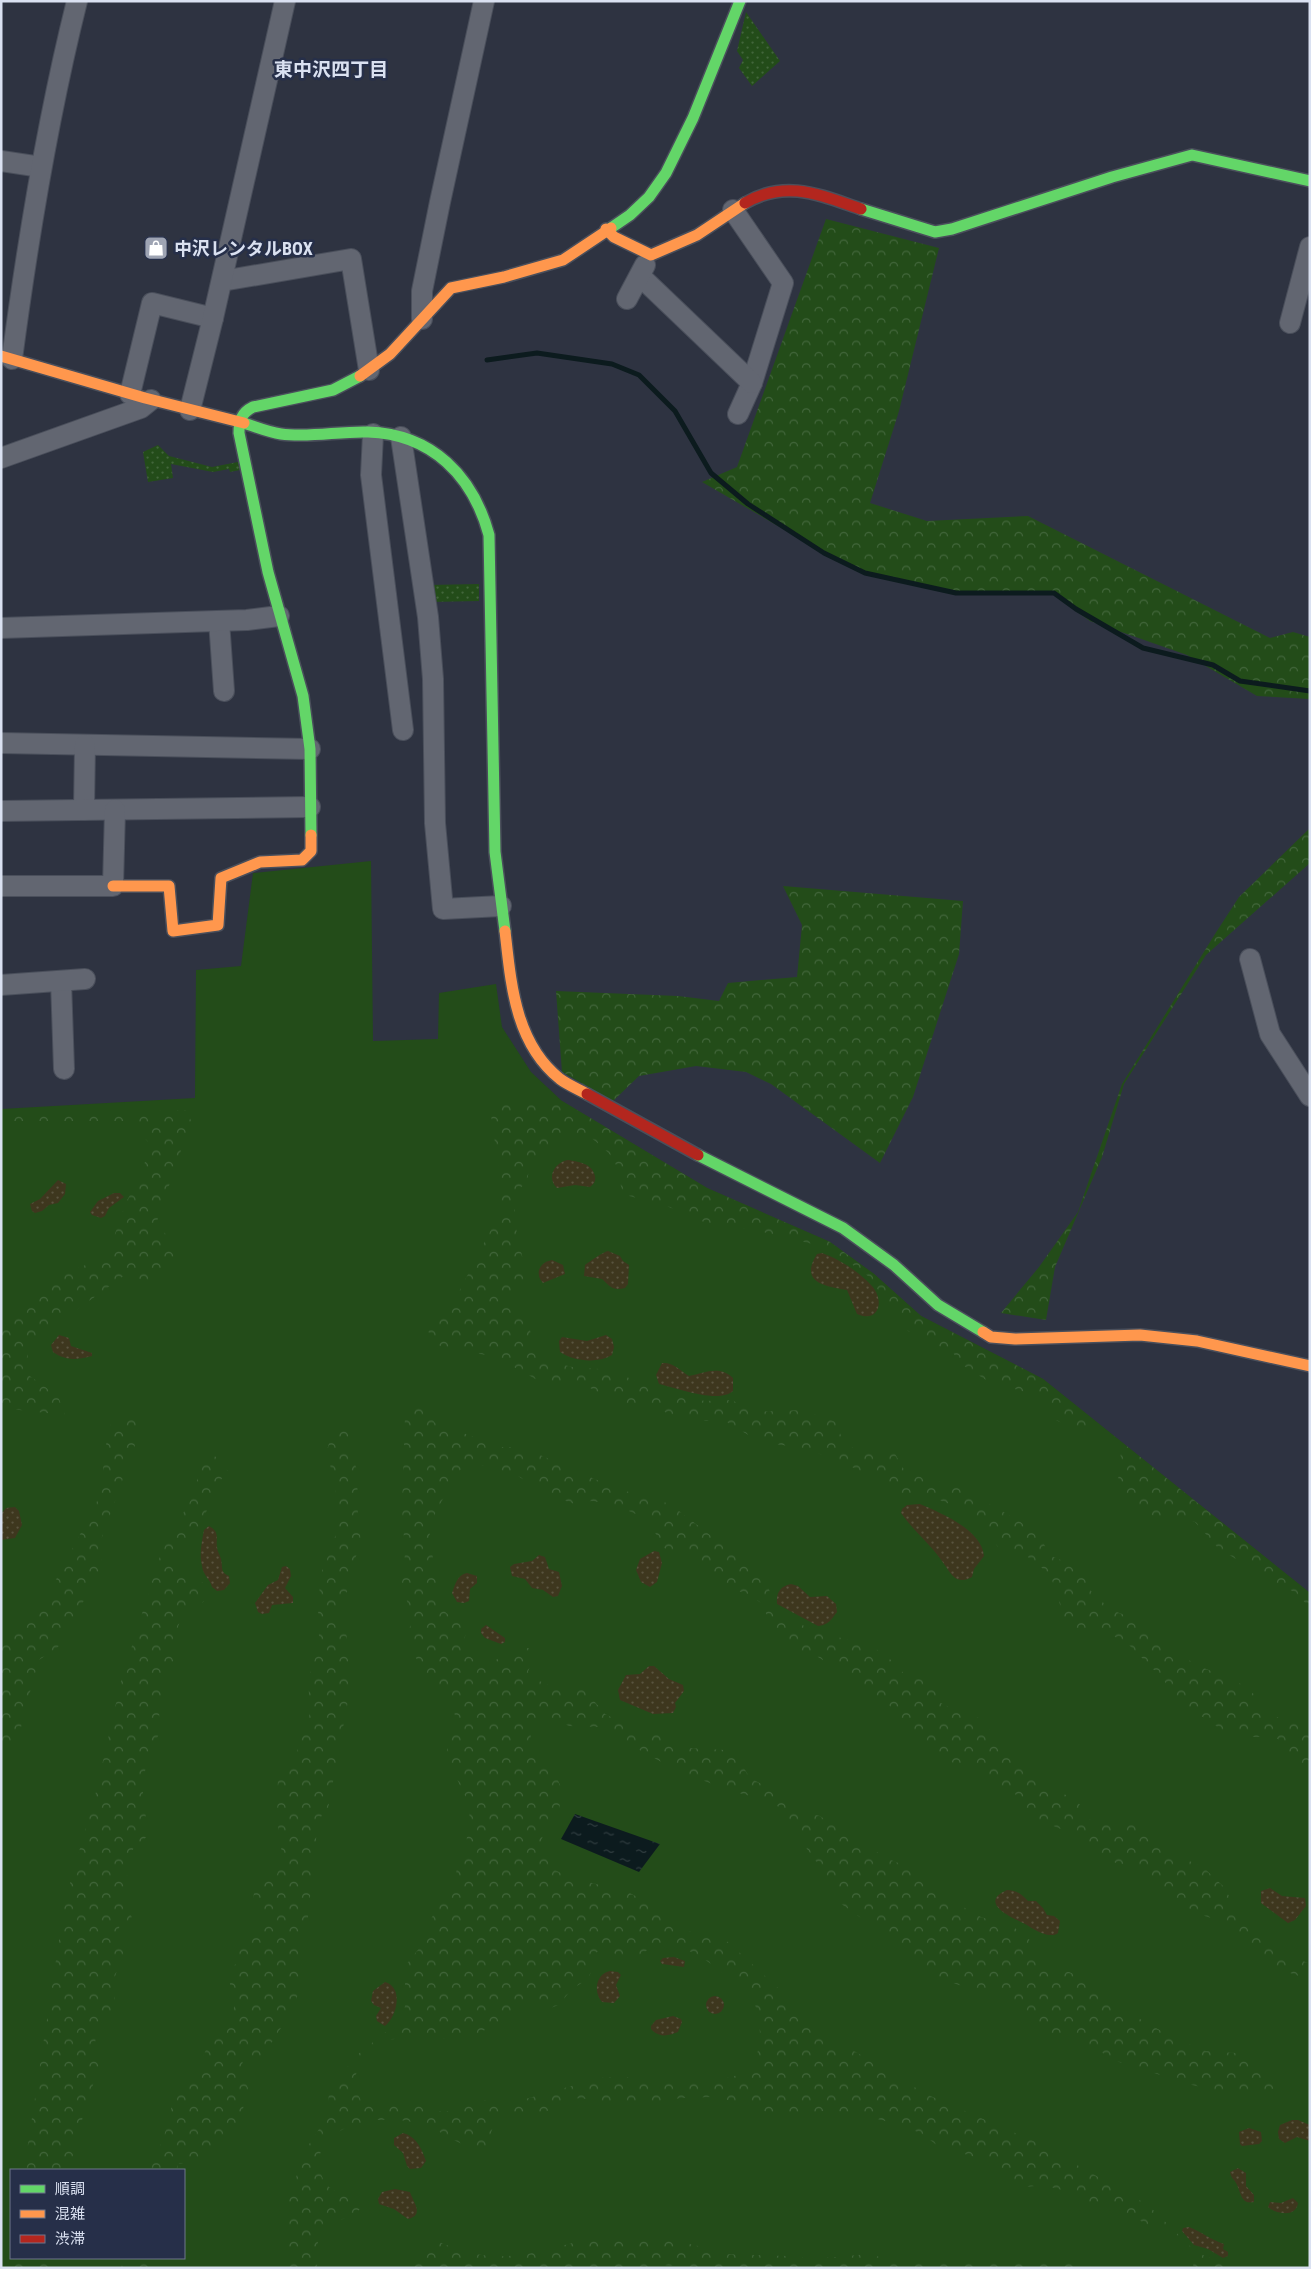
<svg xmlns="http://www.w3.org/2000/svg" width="1311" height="2269" font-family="'Roboto Condensed','Noto Sans JP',sans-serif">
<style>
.grass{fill:#234c19;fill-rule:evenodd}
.forest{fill:url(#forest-crowns);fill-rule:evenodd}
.sand{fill:url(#sand-dots)}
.park{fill:url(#park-dots)}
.water{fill:url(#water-ripples)}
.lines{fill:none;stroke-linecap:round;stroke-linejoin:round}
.stream{stroke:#0c1b1e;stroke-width:5}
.street-casing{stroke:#4a4f5b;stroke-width:22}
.fast-casing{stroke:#4a4f5b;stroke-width:14}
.slow-casing{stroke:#4a4f5b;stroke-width:14}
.jam-casing{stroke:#4a4f5b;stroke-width:14}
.street{stroke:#626671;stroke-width:20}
.fast{stroke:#63d668;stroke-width:11}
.slow{stroke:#ff974d;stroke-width:11}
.jam{stroke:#b3261e;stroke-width:11}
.labels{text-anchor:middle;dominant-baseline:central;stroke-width:5;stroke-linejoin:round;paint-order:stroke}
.poi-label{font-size:18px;font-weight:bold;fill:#dae1f1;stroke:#262f49;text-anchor:start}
.neighbourhood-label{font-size:19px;font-weight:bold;fill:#dae1f1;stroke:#262f49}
</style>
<defs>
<pattern id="forest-crowns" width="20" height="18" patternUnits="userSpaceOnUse" patternTransform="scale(1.25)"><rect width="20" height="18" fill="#234c19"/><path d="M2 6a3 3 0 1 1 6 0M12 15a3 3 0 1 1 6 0" fill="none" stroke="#42663b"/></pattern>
<pattern id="sand-dots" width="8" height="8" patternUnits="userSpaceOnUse" patternTransform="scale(1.25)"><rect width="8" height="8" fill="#3e371e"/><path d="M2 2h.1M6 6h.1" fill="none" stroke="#59543f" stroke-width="1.8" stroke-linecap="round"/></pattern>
<pattern id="park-dots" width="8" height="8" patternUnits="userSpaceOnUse" patternTransform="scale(1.25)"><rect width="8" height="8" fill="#234c19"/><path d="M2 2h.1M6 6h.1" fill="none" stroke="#42663b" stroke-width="1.8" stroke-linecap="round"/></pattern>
<pattern id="water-ripples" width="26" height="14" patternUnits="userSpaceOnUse" patternTransform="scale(1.25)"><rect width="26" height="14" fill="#0c1b1e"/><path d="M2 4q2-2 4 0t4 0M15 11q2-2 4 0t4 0" fill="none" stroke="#2f3c3f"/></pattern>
</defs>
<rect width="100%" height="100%" fill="#2e3341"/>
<!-- grass -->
<path class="grass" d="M371,861L373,1041L438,1039L439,993L496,984L502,1027L531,1072L562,1101L707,1188L830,1242L874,1274L921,1316L1043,1379L1310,1593V2268H1V1109L195,1098L196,970L241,966L253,873ZM11,2170H184V2258H11Z"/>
<!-- forest -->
<g class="forest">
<path d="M826,219L939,248L899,411L870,503L927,521L1028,516L1270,638L1293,632L1310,637V699L1257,696L1187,655L1090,621L1051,593L954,594L856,571L702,482L737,467Z"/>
<path d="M1310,828V863L1206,955L1124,1084L1102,1157L1055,1267L1046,1320L1001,1313L1039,1267L1078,1212L1122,1084L1215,934L1239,897Z"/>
<path d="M783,886L963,901L959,954L913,1097L880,1163L771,1084L746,1072L696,1066L639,1076L613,1101L562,1072L556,991L678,996L719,1001L728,983L797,977L802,925Z"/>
<path d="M562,1101L707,1188L830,1242L874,1274L921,1316L1043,1379L1310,1593V1608L1296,1593L1265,1577L1218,1548L1195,1522L1149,1515L1113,1492L1120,1473L1121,1443L1100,1428L1073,1429L1054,1419L1041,1397L986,1380L964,1366L953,1353L908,1331L868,1276L829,1248L755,1230L711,1225L669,1207L622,1194C618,1158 613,1155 585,1133L555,1142L531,1159L527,1181L514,1195L516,1228L527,1278L512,1291L513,1306L527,1313L532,1341L542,1359L572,1367L613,1370L649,1388L668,1394L705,1401L732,1400L752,1412L803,1410L836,1422L845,1447L894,1452L906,1473L959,1487L1002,1511L1039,1533L1049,1555L1075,1566L1085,1574L1091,1591L1111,1610L1139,1620L1173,1651L1199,1666L1238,1682L1255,1695L1261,1709L1281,1719L1310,1724V1771L1291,1765L1278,1739L1267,1737H1248L1225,1732L1179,1701L1162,1678L1125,1641L1103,1632L1081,1634L1068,1629L1051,1577L1039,1565L1018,1550L998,1547C975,1516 946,1493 906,1497L887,1483L834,1459L803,1448L760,1442L725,1421H694L645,1406L620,1404L577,1381H539L494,1356L444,1349L430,1338L426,1320L448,1313L499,1214L502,1190L489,1102Z"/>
<path d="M187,1110L191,1121L156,1224L185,1254L153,1283L125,1275L28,1345L27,1374L58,1396L65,1415L1,1408V1330L59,1275L107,1257L126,1202L141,1176L150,1144L129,1121H1V1116Z"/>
<path d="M423,1404L435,1423L502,1447H522L615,1488L670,1504L723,1545L767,1583L777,1615L822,1633L872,1646L895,1663L905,1675L937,1684L939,1702L968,1717L981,1718L1003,1748L1021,1759L1033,1774L1046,1786L1077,1800L1088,1819L1108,1825L1137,1824L1152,1832L1177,1855L1204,1868L1223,1886L1235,1906L1283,1952L1310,1964V1983L1305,1978L1281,1970L1257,1955L1239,1938L1227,1923L1195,1913L1137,1867L1116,1863L1091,1851L1068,1832L1039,1820L1024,1810L1013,1790L987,1782L979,1770L947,1761L930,1749L917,1732L902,1724L889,1705L871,1691L818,1657L783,1644L770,1631L764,1605L748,1594L727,1588L712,1579L690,1550L676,1553L664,1548L647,1519L613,1504L591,1501L577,1505L544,1493L515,1474L474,1463L460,1470L436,1511L429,1530L438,1595L446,1613L463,1620L468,1629L464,1639L468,1656C493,1669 492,1660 513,1650C517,1648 524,1648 529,1648L533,1658L528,1672C543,1688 563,1688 584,1689L605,1714L645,1734H667L688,1748L725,1750L739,1760L750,1778L771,1789L797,1810L820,1816L855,1840L891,1860L920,1872L949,1899L981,1917L1015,1928L1031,1941L1041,1961L1052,1972H1069L1093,1981L1104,1999L1174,2038L1206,2051L1236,2053L1257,2068L1279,2088L1260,2091L1227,2093L1192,2085L1116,2061L1086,2043L1068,2036L1053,2039L1041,2035L1024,2018L1014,2001L996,1992L969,1988L946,1981L919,1964L888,1933L868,1923L840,1903L826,1875L807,1849L786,1813L771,1801L730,1791L674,1769L598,1727L569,1726L548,1716L532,1725L530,1743L553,1768L562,1790L559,1810L542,1838V1848L551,1868L571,1878L626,1891L667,1913L674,1929L705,1934L728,1942L777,1987L806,2022L836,2044L856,2052L926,2094L1038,2143L1148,2205L1196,2252L1210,2258L1229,2261L1235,2268H1193L1194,2258L1161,2231L1118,2210L1085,2201L1062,2190L1042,2185L1027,2187L1012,2180L991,2162L938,2146L922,2134L904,2126L851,2112L824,2111L787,2115L769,2113L743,2103L712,2097L682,2098L621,2106L606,2105L588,2099L573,2098L543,2113L496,2118L490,2136L492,2150C470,2152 455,2140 436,2130C428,2125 416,2123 407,2121C373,2114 302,2129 323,2179C330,2195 354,2194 360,2209L355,2215L340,2220L318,2236L317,2268H286L288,2249L287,2206L304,2152L323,2123L328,2107L329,2090L357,2055L402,2019L405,2006V1966L429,1936L430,1920L454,1884L457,1868L466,1843L470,1820L468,1802L452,1769L447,1749L455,1716L452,1701L440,1686L429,1680L413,1653L408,1634L412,1619L402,1583L405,1554L402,1508L405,1416ZM668,1946C679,1948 688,1950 698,1955C707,1960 750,1993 754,2002C763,2024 762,2052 749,2072L727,2078L690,2082L620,2077L600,2078L518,2101L506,2103L483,2100L465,2103L450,2111H437L428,2104L382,2106L362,2103L353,2082C360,2063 367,2051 385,2042C408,2031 442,2043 468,2037C477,2034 488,2029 496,2024C505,2019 517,2003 527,2002C535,2002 541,2006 548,2009C565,2003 559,2003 569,1993C584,1977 594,1984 591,1956L602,1949L613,1952L620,1960H631L651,1948Z"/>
<path d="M145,1417L102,1537V1568L58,1647L39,1660L23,1717L19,1738L1,1756V1643L4,1638L42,1606L93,1510L102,1490L104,1453L111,1424Z"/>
<path d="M350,1422L348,1436L352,1457L358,1472L357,1503L361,1544L350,1571L347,1592L336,1605L337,1615L346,1626L350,1690L328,1809L318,1820L308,1917L299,1951L302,1967L299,1988L295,2006L265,2053L259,2057H244C239,2067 247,2084 250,2094L244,2104L240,2124L223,2147L198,2161L177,2164L178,2170H144L157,2155L168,2124L174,2094L183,2079L196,2075C198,2067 213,2033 217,2028C222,2024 228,2020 233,2016L235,1998L230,1984L229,1970L238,1962L239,1950C255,1936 263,1936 263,1912L252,1907L254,1893L261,1880L277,1875L282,1854L277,1819L278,1774L296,1758L299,1743L308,1726L310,1710L308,1680L320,1643L317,1619L321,1598L318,1582L336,1534V1493L327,1450L332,1433Z"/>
<path d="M207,1447L228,1471L215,1487L201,1527L172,1558L204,1584V1601L195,1610L184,1609L171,1648L173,1661L169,1671L158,1675L154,1682C178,1704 159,1698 159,1719C159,1723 160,1727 161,1731C150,1748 142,1773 143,1795C144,1808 147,1821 148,1834L142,1843L134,1847L124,1872L131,1880L118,1896L121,1903L128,1907L132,1918L127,1922H121L119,1928L122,1938L126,1940L127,1954L120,1962L111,1988C121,2006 112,2020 96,2030L95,2047L102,2056L82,2120L69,2170H24L65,1901L96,1792L121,1681L159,1559L169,1537L192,1498Z"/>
<path d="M594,2237L621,2241L661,2237L698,2246L718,2254L786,2256L813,2259L869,2254L887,2259L1008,2263L1065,2259L1094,2268H705L661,2265L653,2268H410L427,2244L437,2241C497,2269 535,2253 594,2237Z"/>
<rect x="14" y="2258" width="40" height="10"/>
<path d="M124,2258H148L153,2268H121Z"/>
</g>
<!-- sand -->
<g class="sand">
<path d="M568,1160C579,1162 592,1163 595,1176C596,1181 594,1184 590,1187L575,1185L557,1188C546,1177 555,1162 568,1160Z"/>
<path d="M58,1180L66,1184L65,1194L58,1203L49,1205L42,1211L35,1213L32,1211L30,1204L40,1199Z"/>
<path d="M114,1193H120L124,1197L109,1208L105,1216L101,1218L92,1215L90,1212L98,1201Z"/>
<path d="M608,1251L620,1256L623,1261L629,1265L628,1284L625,1288C612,1291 611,1287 602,1279L584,1276L585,1265C589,1262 603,1252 608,1251Z"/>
<path d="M822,1253C839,1259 858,1271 871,1285C885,1299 880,1324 857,1314L847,1290C825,1286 799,1283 817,1254Z"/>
<path d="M552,1260L563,1265L565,1274L543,1283C534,1273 540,1262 552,1260Z"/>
<path d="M59,1335L69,1338L71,1346L92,1353V1356C76,1360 66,1361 53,1352L51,1345Z"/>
<path d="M606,1335L612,1339L614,1347L612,1355C597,1364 573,1361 560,1352L559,1341L562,1337L587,1341Z"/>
<path d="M662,1363C673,1362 680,1370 689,1376C705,1373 719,1365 733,1378V1391C719,1404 676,1388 659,1384L656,1375Z"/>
<path d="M920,1504C941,1513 982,1530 984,1556L974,1569L972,1577C967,1580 962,1581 957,1579C951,1576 948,1569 944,1564C931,1544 915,1533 901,1513L902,1509L907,1505Z"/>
<path d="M15,1507L19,1511L22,1525L15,1538L1,1540V1514L6,1508Z"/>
<path d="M209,1526C220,1532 216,1538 217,1547C217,1551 220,1555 221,1559C223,1568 220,1572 229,1576L230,1583L224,1590L217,1591L212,1587C210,1579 203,1575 202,1566C199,1554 202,1541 204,1530Z"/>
<path d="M654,1551L659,1552L662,1563L657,1582L650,1587L641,1582L636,1570L640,1559Z"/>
<path d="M539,1555L545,1557L549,1569L559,1572L562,1586L558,1596L553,1597L543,1590L532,1588L525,1579L512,1576L510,1567L514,1564L532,1561Z"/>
<path d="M286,1566L290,1569L291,1576L285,1588L293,1597V1603L272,1605L269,1613L262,1614L258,1612L255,1603L268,1585L278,1580L282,1567Z"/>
<path d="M467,1573L477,1576V1583L470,1589L469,1601L464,1603L457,1602L452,1593C455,1585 457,1575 467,1573Z"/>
<path d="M791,1584L798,1586L810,1597L827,1596L836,1604L837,1612C831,1620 828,1625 818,1626L777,1604C776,1593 780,1586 791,1584Z"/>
<path d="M486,1625L505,1638V1642L501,1644L485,1638L481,1633V1629Z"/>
<path d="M649,1666H654L669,1679L683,1685L684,1691L675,1703L676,1707L673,1713L653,1714L620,1700L618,1690L626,1675L640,1674Z"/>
<path d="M1270,1888L1282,1896L1305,1898L1306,1906L1295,1920L1288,1923L1261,1903V1891Z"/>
<path d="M1007,1890C1016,1890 1022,1894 1028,1901H1036L1043,1908L1047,1915L1054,1916L1060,1921L1058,1933C1055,1935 1054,1935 1050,1935C1042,1935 1032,1928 1025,1924C1013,1918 977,1903 1007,1890Z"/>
<path d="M674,1957L685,1961L684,1967L662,1964L660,1961L663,1958Z"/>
<path d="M610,1971L618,1972L621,1975L616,1985L620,1996L614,2003L602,2002C593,1991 596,1974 610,1971Z"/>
<path d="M385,1982C404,1987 397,2017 385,2026L377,2021L376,2016L381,2008L374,2005L371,2001L373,1991Z"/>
<circle cx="715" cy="2005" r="9"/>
<path d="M673,2016L681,2019L682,2022L678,2032C668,2036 659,2038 651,2029V2026L656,2020Z"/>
<path d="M1292,2120H1298L1310,2125V2141L1297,2137L1285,2143L1279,2139L1278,2132L1280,2125Z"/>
<path d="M1249,2128L1261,2132L1262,2141L1259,2144L1242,2146L1240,2144L1239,2132Z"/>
<path d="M403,2133C416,2136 422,2149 426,2161L421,2168L410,2169L407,2166L403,2153L394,2145V2138Z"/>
<path d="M1238,2168L1246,2173V2186L1254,2195V2202C1240,2205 1241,2191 1236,2183C1233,2178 1231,2178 1230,2172Z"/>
<path d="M395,2189L410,2192C413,2202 425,2215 408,2219L394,2209L379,2204L378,2199L382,2192Z"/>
<path d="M1293,2198L1298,2203C1296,2218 1276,2214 1268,2207L1270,2202L1281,2203Z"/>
<path d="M1189,2227C1202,2232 1211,2240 1224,2244L1223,2249L1228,2252V2256L1223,2258L1208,2249L1194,2245L1182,2231L1183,2228Z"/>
</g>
<!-- park -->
<g class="park">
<path d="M746,12L780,61L752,86L739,68L743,60L737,51Z"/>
<path d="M158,445L169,456L212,467L238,462L240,470L230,472L229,469L213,472L171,464L173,478L148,482L143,452Z"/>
<path d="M479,584V601L430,602L428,585Z"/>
</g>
<!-- water -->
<path class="water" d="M575,1814L660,1844L639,1872L561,1839Z"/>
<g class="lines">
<!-- stream -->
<path class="stream" d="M487,360L537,353L612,364L639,375L675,411L711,473L748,504L824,553L865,573L956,593H1054L1076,609L1143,648L1213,665L1240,681L1310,691"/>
<!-- street casing -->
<g class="street-casing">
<g id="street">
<path d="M1,161L41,167"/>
<path d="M733,210L783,283L752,383L738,414"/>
<path d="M640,276L752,383"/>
<path d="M222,281L351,259L369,370"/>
<path d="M627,299L645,265"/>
<path d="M422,319V291L440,202L484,1"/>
<path d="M1290,323L1310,247"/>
<path d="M12,359C28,238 47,121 77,1"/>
<path d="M130,394L152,303L213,318"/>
<path d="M190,410L213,318L285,1"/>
<path d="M373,434L371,475L403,730"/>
<path d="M401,437L428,617L433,679L435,823L443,909L501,906"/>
<path d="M1,458L141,408L151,400"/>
<path d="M219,621L224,691"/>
<path d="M1,628L247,620L279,616"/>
<path d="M1,743L310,749"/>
<path d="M84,810L85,745"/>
<path d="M1,811L310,807"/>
<path d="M1,886H113L115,810"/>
<path d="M1250,959L1270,1034L1310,1096"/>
<path d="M61,981L64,1069"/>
<path d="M1,985L85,979"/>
</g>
</g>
<!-- fast casing -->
<g class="fast-casing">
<g id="fast">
<path d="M861,209L935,232L952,229L1112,177L1192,155L1310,181"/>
<path d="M611,228L630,215L649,197L666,173L693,118L740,1"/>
<path d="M244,423C256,427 268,432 281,434C310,438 339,431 368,432C432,434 473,476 489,535L495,852L505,931"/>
<path d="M311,835L310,749L303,696L268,572L239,433C239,421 241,413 253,407L333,390L360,376"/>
<path d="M698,1155L843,1228L894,1265L938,1305L983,1332"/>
</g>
</g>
<!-- slow casing -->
<g class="slow-casing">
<g id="slow">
<path d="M606,229L614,237L651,255L697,235L745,203"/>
<path d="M1,356L145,398L244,423"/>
<path d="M360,376L390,354L451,288L504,277L563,260L611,228"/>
<path d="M113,886H169L173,931L218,925L221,878L260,862L302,860L311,851V835"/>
<path d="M505,931C511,984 515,1043 560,1079C568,1085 578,1089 587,1094"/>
<path d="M983,1332L991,1337L1015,1339L1140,1335L1197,1341L1310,1366"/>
</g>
</g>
<!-- jam casing -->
<g class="jam-casing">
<g id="jam">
<path d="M745,203C786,179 820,195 861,209"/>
<path d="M587,1094L698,1155"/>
</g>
</g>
<!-- street -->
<use href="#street" class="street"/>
<!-- fast -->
<use href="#fast" class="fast"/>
<!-- slow -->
<use href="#slow" class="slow"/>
<!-- jam -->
<use href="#jam" class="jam"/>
</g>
<!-- icons -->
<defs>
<g id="shop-square" transform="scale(1.25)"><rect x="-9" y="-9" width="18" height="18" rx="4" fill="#9ea4b3" stroke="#262f49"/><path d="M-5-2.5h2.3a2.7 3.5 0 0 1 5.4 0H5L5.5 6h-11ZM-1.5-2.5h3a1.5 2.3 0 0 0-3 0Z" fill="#fff"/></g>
</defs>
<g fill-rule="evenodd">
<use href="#shop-square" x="156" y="248"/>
</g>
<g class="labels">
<!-- poi labels -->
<g class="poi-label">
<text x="174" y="248">中沢レンタルBOX</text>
</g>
<!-- neighbourhood labels -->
<g class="neighbourhood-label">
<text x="331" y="69">東中沢四丁目</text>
</g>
</g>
<!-- border -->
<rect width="1311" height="2269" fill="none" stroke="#dae1f1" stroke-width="5"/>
<!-- legend -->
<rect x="10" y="2169" width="175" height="90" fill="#262f49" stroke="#6e768c"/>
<rect x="20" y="2185" width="25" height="8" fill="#63d668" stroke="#6e768c"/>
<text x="55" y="2194" font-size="15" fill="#dae1f1">順調</text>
<rect x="20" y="2210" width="25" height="8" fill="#ff974d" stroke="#6e768c"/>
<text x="55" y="2219" font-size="15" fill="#dae1f1">混雑</text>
<rect x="20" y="2235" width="25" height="8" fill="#b3261e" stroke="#6e768c"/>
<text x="55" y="2244" font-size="15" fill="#dae1f1">渋滞</text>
</svg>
